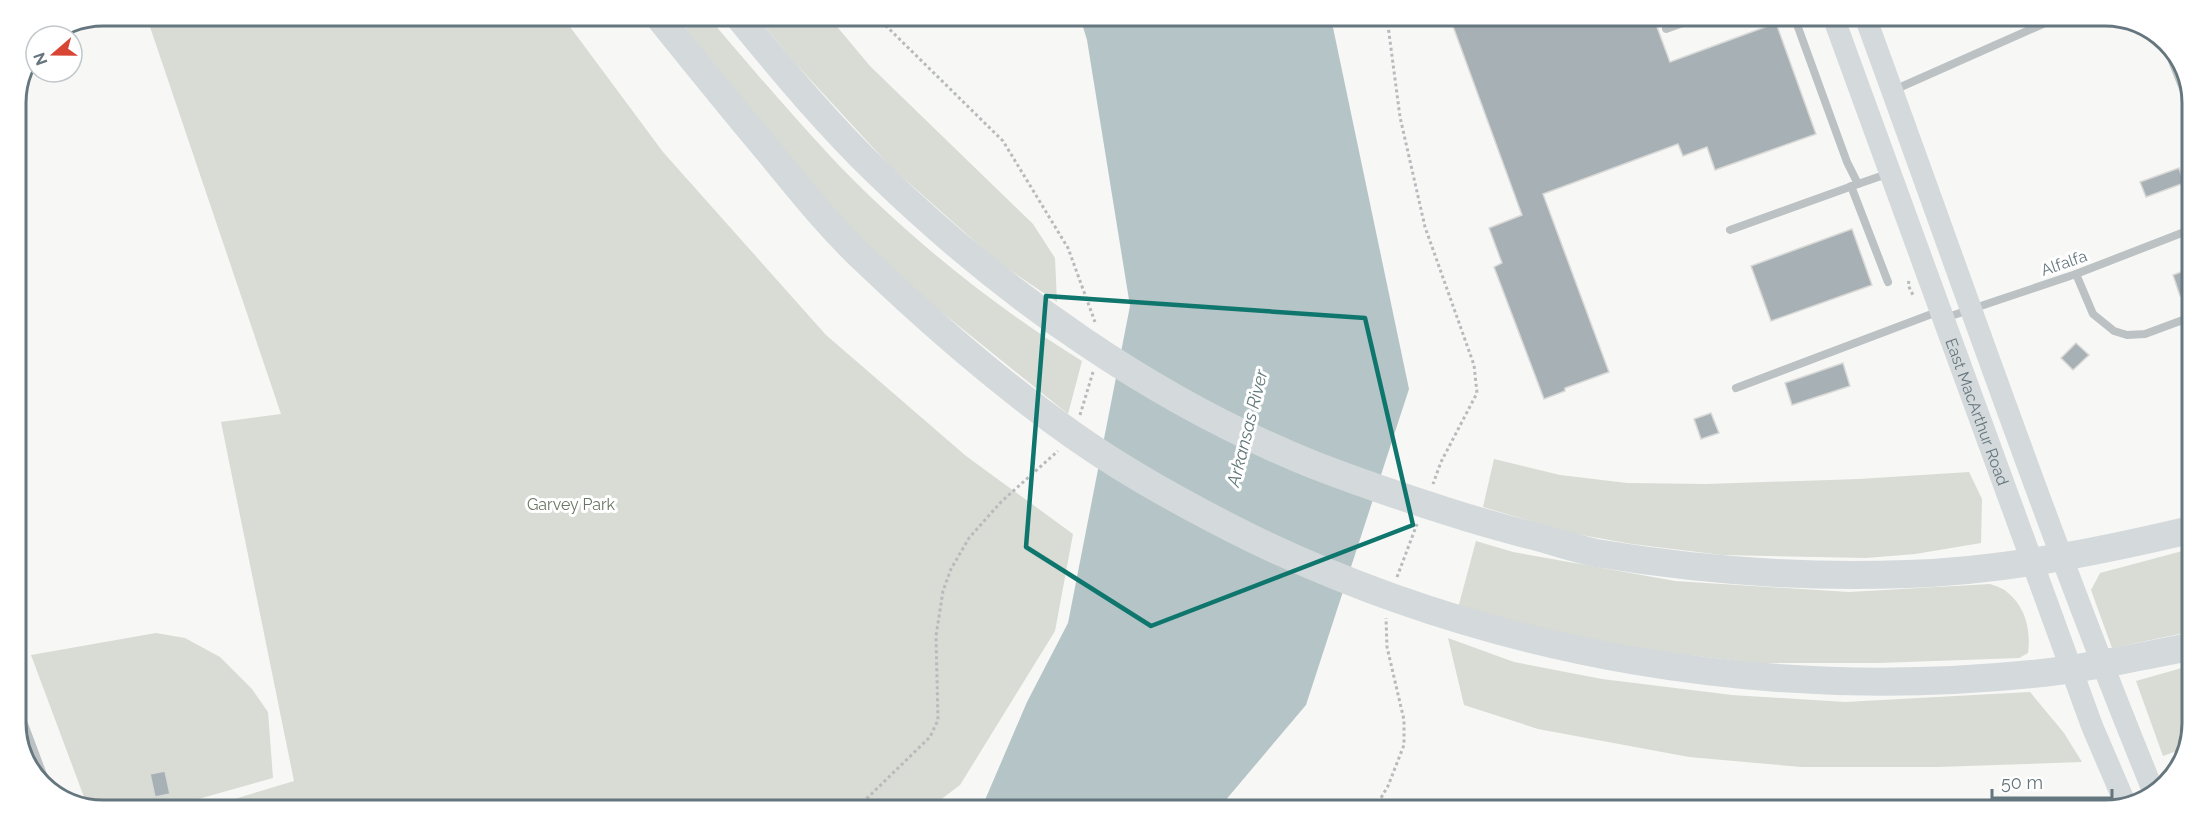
<svg xmlns="http://www.w3.org/2000/svg" width="2208" height="825" font-family="Raleway,sans-serif">
<style>
.green{fill:#d8dcd4}
.water{fill:#b5c4c6}
.building{fill:#a7b0b4;stroke:#d9d9d7;stroke-width:1.5}
.lines{fill:none;stroke-linecap:round;stroke-linejoin:round}
.path{stroke:#b7bbbd;stroke-width:3;stroke-dasharray:3 3;stroke-linecap:butt}
.lane{stroke:#bcc2c4;stroke-width:8}
.street{stroke:#bcc2c4;stroke-width:15}
.secondary{stroke:#d4d9db;stroke-width:22}
.highway{stroke:#d4d9db;stroke-width:28}
.marked{fill:none;stroke:#0f766e;stroke-width:4.5;stroke-linejoin:round}
.labels{text-anchor:middle;dominant-baseline:central;stroke-width:6;stroke-linejoin:round;paint-order:stroke}
.street-label{font-size:16px;fill:#65767e;stroke:#fff}
.park-label{font-size:16px;fill:#697663;stroke:#fff}
.water-label{font-size:18px;font-style:italic;fill:#5f7678;stroke:#fff}
.rim{fill:none;stroke:#65767e;stroke-width:3}
</style>
<rect width="100%" height="100%" fill="#f7f7f5"/>
<!-- green -->
<g class="green">
<path d="M146,15L562,16L663,152L826,335L966,456L1073,534L1055,631L960,785L931,807L211,806L294,781L221,422L281,414Z"/>
<path d="M697,17L709,18C749,65 790,113 832,158C904,234 993,306 1082,361L1068,414L903,281L840,220L686,29L689,21Z"/>
<path d="M757,17H829L870,66L1033,224L1055,258L1057,302L998,262L891,167L794,62Z"/>
<path d="M1494,459L1560,475L1627,483L1706,484L1859,479L1969,472L1982,499L1981,543L1915,554L1866,558L1722,555L1632,544L1570,533L1483,507Z"/>
<path d="M1476,541L1513,552L1675,581L1849,592L1990,584C1995,586 2003,588 2007,592C2026,607 2031,631 2028,653L2019,658L1878,663H1758L1644,650L1571,637L1458,608Z"/>
<path d="M2190,549L2189,632L2112,648L2091,590L2100,573Z"/>
<path d="M156,633L185,638L220,657L252,689L268,712L273,778L177,805H87L31,655Z"/>
<path d="M1448,638L1514,662L1602,679L1732,695L1845,702L2030,692L2064,733L2082,762L1937,767H1802L1689,757L1538,729L1464,705Z"/>
<path d="M2189,666L2188,747L2163,756L2136,681Z"/>
</g>
<!-- water -->
<path class="water" d="M1080,17L1331,18L1409,389L1306,705L1219,808L982,807L1027,702L1068,623L1130,306L1087,40Z"/>
<!-- building -->
<g class="building">
<path d="M1450,18L1654,19L1670,62L1776,23L1816,134L1715,170L1707,147L1683,156L1678,144L1543,194L1609,372L1565,388V391L1544,399L1494,267L1502,263L1489,228L1522,215Z"/>
<path d="M2179,168L2184,183L2146,197L2140,182Z"/>
<path d="M1852,229L1872,285L1771,321L1751,266Z"/>
<path d="M2192,268L2191,291L2180,296L2173,275Z"/>
<path d="M2076,343L2089,355L2073,370L2061,358Z"/>
<path d="M1843,363L1850,386L1792,405L1785,383Z"/>
<path d="M1711,413L1719,433L1701,439L1694,419Z"/>
<path d="M165,771L170,794L155,797L150,774Z"/>
</g>
<g class="lines">
<!-- path -->
<g class="path">
<path d="M877,17L1003,141L1068,248L1095,322"/>
<path d="M1387,18L1400,117L1425,227L1474,365L1477,393L1441,462L1433,484"/>
<path d="M1909,281L1908,285L1913,295"/>
<path d="M1080,415L1093,372"/>
<path d="M1397,577L1417,524"/>
<path d="M858,807L930,737L938,720L936,636L943,591L951,569L969,538L1001,502L1058,451"/>
<path d="M1375,808L1388,786L1404,745V720L1387,647L1386,618"/>
</g>
<!-- lane -->
<g class="lane">
<path d="M1795,19L1847,162L1858,184L1887,174"/>
<path d="M1666,29L1694,19"/>
<path d="M2165,43L2193,114"/>
<path d="M1894,90L2052,20"/>
<path d="M1851,186L1888,282"/>
<path d="M1730,230L1858,184"/>
<path d="M2076,274L2093,314L2114,331L2127,335L2145,334L2191,317"/>
<path d="M1945,318L2076,274L2192,229"/>
<path d="M1736,388L1937,312"/>
</g>
<!-- street -->
<path class="street" d="M15,710L42,782"/>
<!-- secondary -->
<g class="secondary">
<path id="s1" d="M1834,19L2045,597L2092,726L2125,803"/>
<path d="M1866,19C1961,278 2050,539 2154,793"/>
</g>
<!-- highway -->
<g class="highway">
<path d="M658,16C695,62 732,108 770,153C802,192 833,231 870,265C934,326 1001,384 1073,435C1131,476 1194,510 1257,541C1498,656 1766,701 2032,674C2084,669 2137,657 2189,647"/>
<path d="M738,16C783,71 829,126 880,175C1004,295 1154,401 1314,465C1358,482 1402,497 1446,511C1477,521 1509,530 1541,538C1559,543 1577,549 1596,553C1698,570 1803,578 1907,574C2002,571 2097,552 2190,530"/>
</g>
</g>
<!-- marked area -->
<path class="marked" d="M1046,296L1365,318L1413,525L1151,626L1026,547Z"/>
<g class="labels">
<!-- street labels -->
<g class="street-label">
<text transform="translate(2064 263) rotate(-19)">Alfalfa</text>
<text stroke="none"><textPath href="#s1" startOffset="418">East MacArthur Road</textPath></text>
</g>
<!-- park labels -->
<g class="park-label">
<text x="571" y="504">Garvey Park</text>
</g>
<!-- water labels -->
<g class="water-label">
<text transform="translate(1247 428) rotate(-76)">Arkansas River</text>
</g>
</g>
<!-- crop -->
<path d="M0 0H2208V825H0ZM103 26H2105A77 77 0 0 1 2182 103V723A77 77 0 0 1 2105 800H103A77 77 0 0 1 26 723V103A77 77 0 0 1 103 26Z" fill="#fff" fill-rule="evenodd"/>
<path class="rim" d="M103 26H2105A77 77 0 0 1 2182 103V723A77 77 0 0 1 2105 800H103A77 77 0 0 1 26 723V103A77 77 0 0 1 103 26Z"/>
<!-- north arrow -->
<g transform="translate(54 54) rotate(250)"><circle r="28" fill="#ffffff" stroke="#c1c8cb" stroke-width="1.5"/>
<path d="M0-4.5L10 22L0 15L-10 22Z" fill="#d84535"/>
<text y="-9" font-size="16" font-weight="bold" text-anchor="middle" fill="#65767e">N</text>
</g>
<!-- scale -->
<path d="M1992 789v9h120v-9" fill="none" stroke="#65767e" stroke-width="3"/>
<text x="2001" y="789" font-size="18" fill="#65767e" stroke="#ffffff" stroke-width="4.5" paint-order="stroke">50 m</text>
</svg>
